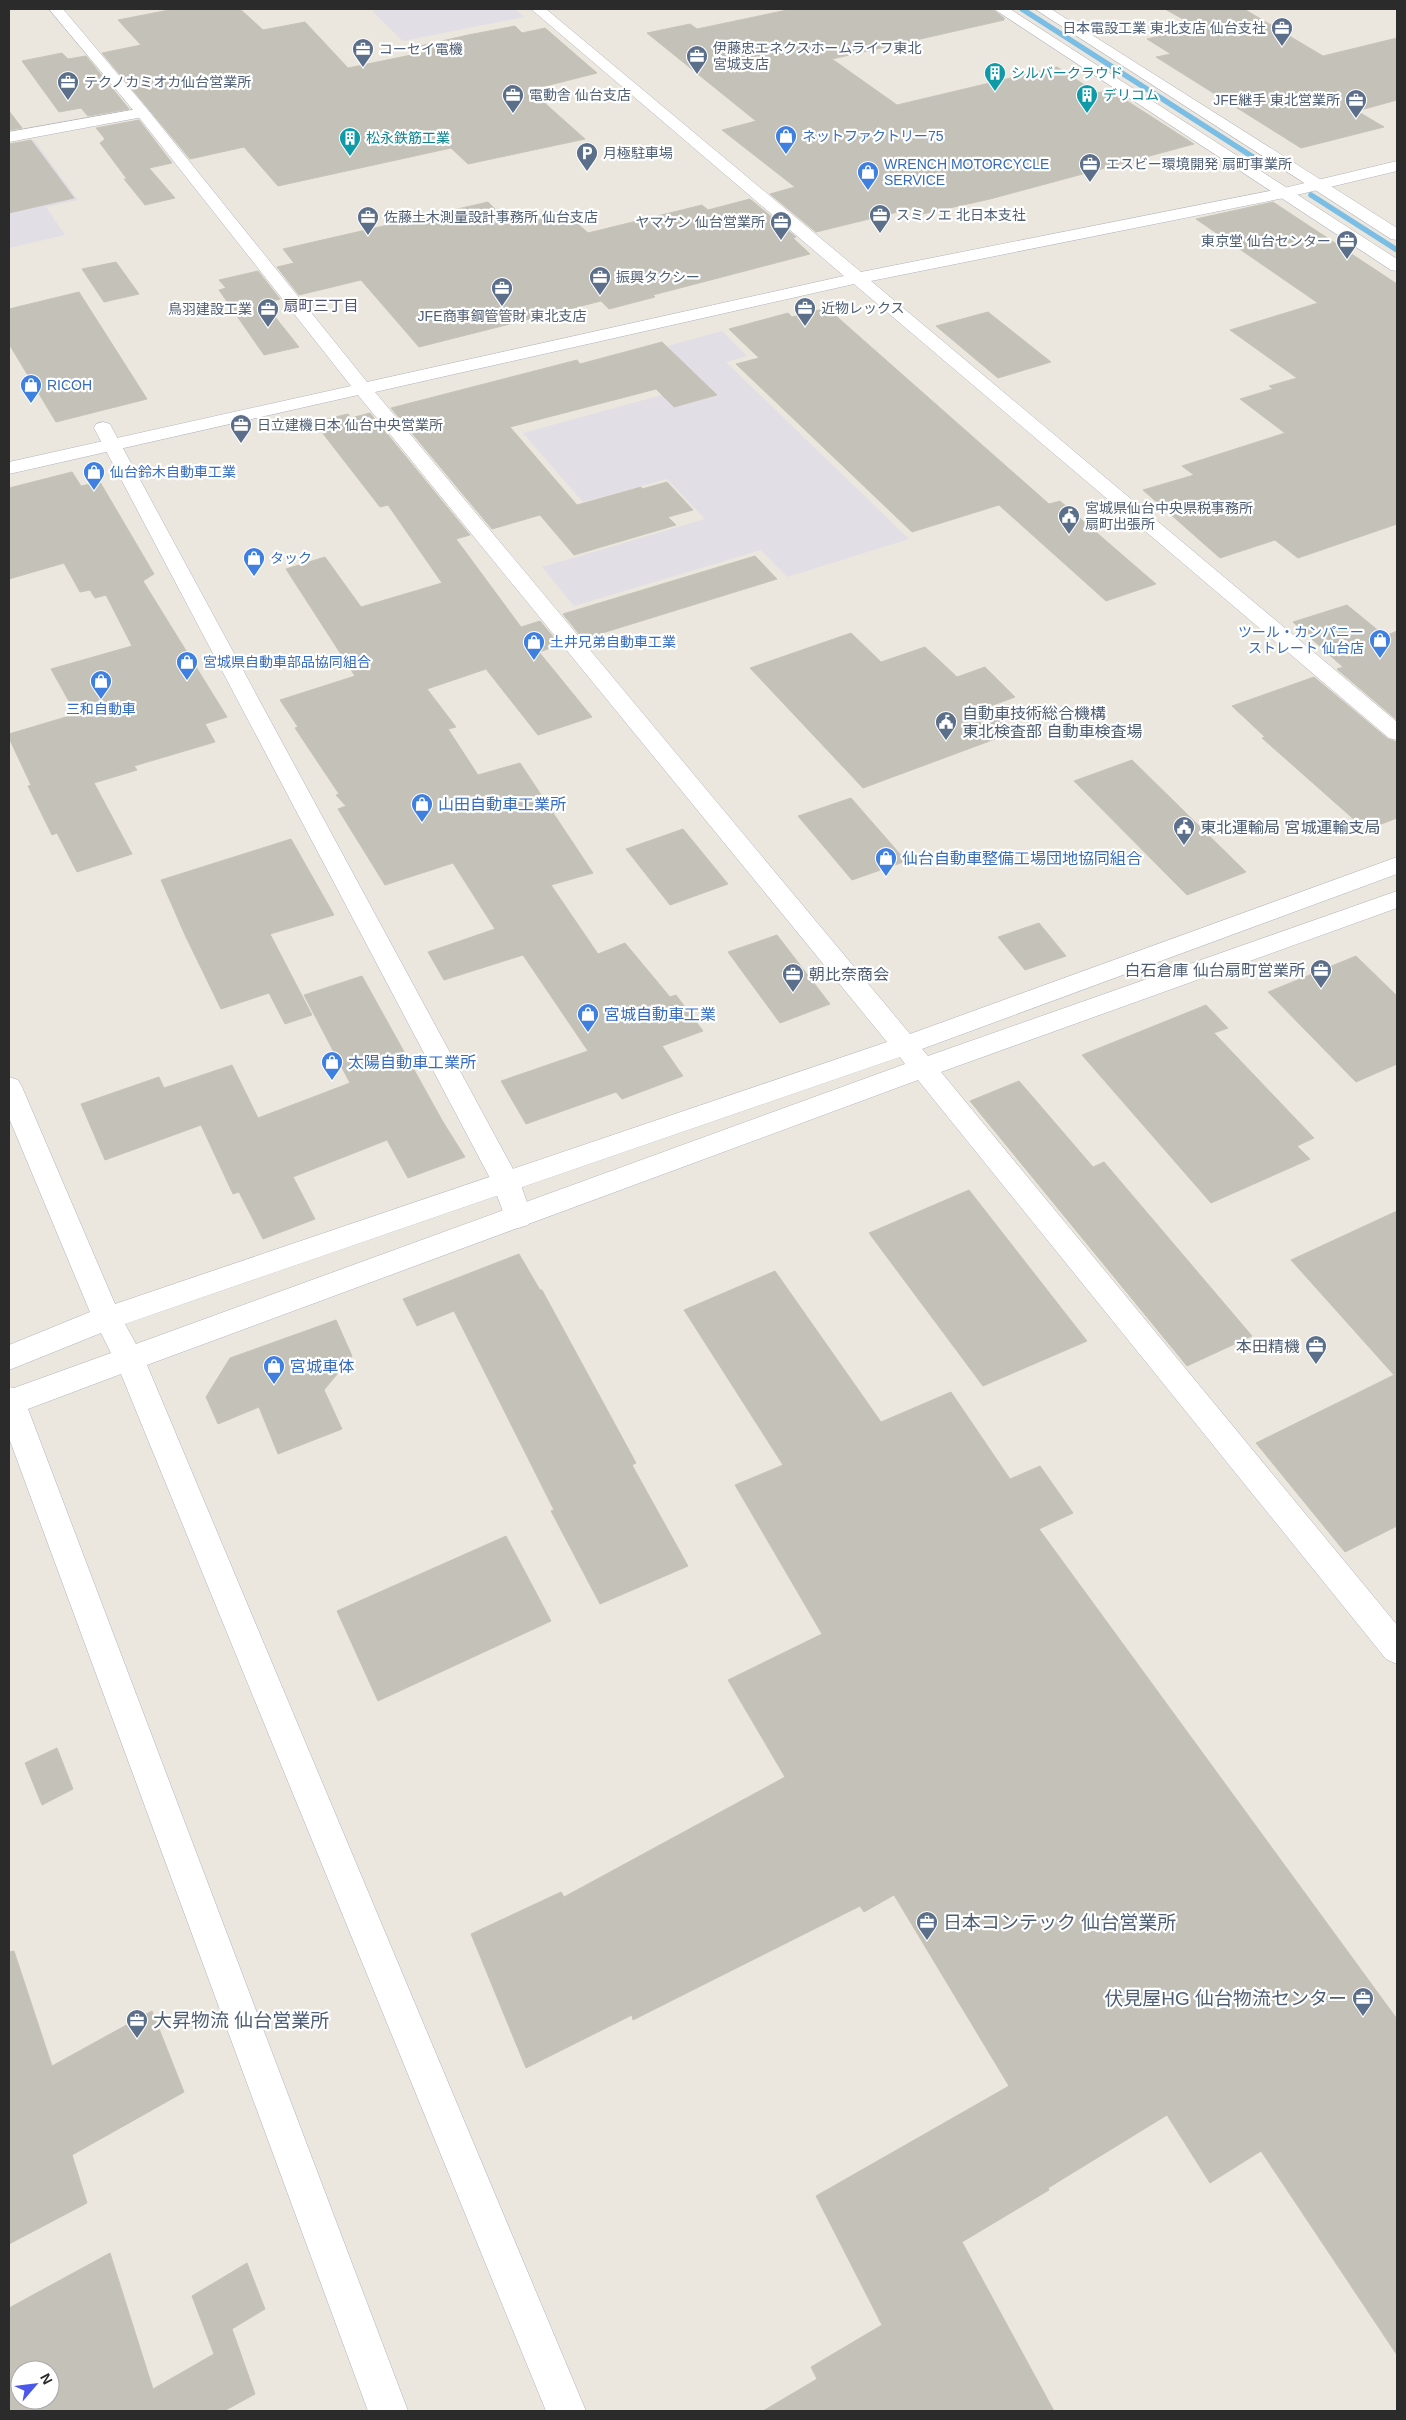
<svg xmlns="http://www.w3.org/2000/svg" width="1406" height="2420" font-family="Arial,'Noto Sans JP',sans-serif">
<style>
.industrial{fill:#e1dee5}
.lines{fill:none;stroke-linecap:round;stroke-linejoin:round}
.stream{stroke:#7abde5;stroke-width:5.5}
.building{fill:#c4c1b9;stroke:#c7c3b8;fill-rule:evenodd}
.minor-casing{stroke:#b1b3bd;stroke-width:1}
.tertiary-casing{stroke:#b1b3bd;stroke-width:1}
.minor{fill:#fff;fill-rule:evenodd}
.tertiary{fill:#fff;fill-rule:evenodd}
.labels{text-anchor:middle;dominant-baseline:central;stroke-width:4.5;stroke-linejoin:round;paint-order:stroke}
.far-service-label{font-size:14px;fill:#4e5e75;stroke:#fff;text-anchor:start}
.far-culture-label{font-size:14px;fill:#0d838f;stroke:#fff;text-anchor:start}
.far-shop-label{font-size:14px;fill:#366cbe;stroke:#fff;text-anchor:start}
.far-neighbourhood-label{font-size:15px;fill:#4f5278;stroke:#fff}
.service-label{font-size:16px;fill:#4e5e75;stroke:#fff;text-anchor:start}
.shop-label{font-size:16px;fill:#366cbe;stroke:#fff;text-anchor:start}
.near-service-label{font-size:19px;fill:#4e5e75;stroke:#fff;text-anchor:start}
</style>
<rect width="100%" height="100%" fill="#ebe7de"/>
<!-- industrial -->
<g class="industrial">
<path d="M386,9H515L524,17L403,41L372,11Z"/>
<path d="M34,140L78,200L46,207L65,235L9,248V145Z"/>
<path d="M722,331L747,356L726,362L909,539L787,577L761,550L574,606L542,567L705,519L667,479L583,502L523,433L662,395L674,407L717,396L667,346Z"/>
</g>
<g class="lines">
<!-- stream -->
<g class="stream">
<path d="M1022,9L1267,166"/>
<path d="M1311,195L1397,250"/>
</g>
</g>
<!-- building -->
<g class="building">
<path d="M174,9H240L263,30L305,22L348,68L426,52L420,46L468,35L515,26L522,33L545,28L597,73L530,90L585,139L468,164L451,148L278,186L244,147L190,159L102,53L141,45L118,20Z"/>
<path d="M792,9H992L1004,18V20L832,59L897,105L1057,67L1097,93L1110,90L1194,144L990,199L918,215L910,209L816,232L770,194L795,187L722,130L756,121L647,33L690,24L697,29Z"/>
<path d="M1165,9H1244L1323,56L1397,38V100L1357,111L1384,127L1301,148L1156,57L1171,54L1147,39L1197,27Z"/>
<path d="M62,53L68,59L86,56L129,109L88,116L81,108L59,112L22,61Z"/>
<path d="M9,111L22,128L9,130Z"/>
<path d="M139,120L172,163L149,168L175,198L145,205L124,179H127L100,143L105,139L96,128Z"/>
<path d="M31,140L74,198L9,213V144Z"/>
<path d="M750,199L796,237L793,238L810,254L653,295L655,297L609,309L601,301L419,347L361,280L299,295L277,267L294,263L283,249L488,202L512,226L566,213L588,233L702,205L708,210Z"/>
<path d="M1273,202L1397,284V524L1298,558L1275,540L1220,558L1143,490L1194,475L1182,466L1285,433L1240,399L1273,389L1269,386L1297,378L1230,330L1318,303L1196,219Z"/>
<path d="M116,262L139,294L104,302L82,269Z"/>
<path d="M258,271L280,299L264,303L299,347L264,355L219,290L226,288L219,280Z"/>
<path d="M79,292L147,399L56,422L9,344V309Z"/>
<path d="M827,308L1049,504L1060,501L1156,584L1106,601L999,505L912,532L736,364L759,358L729,329L788,313L792,317Z"/>
<path d="M988,312L1051,362L998,378L936,326Z"/>
<path d="M662,342L717,395L674,407L656,389L510,427L577,505L641,487L642,489L667,482L693,510L668,517L676,525L574,555L540,515L492,529L391,408L577,360L580,364Z"/>
<path d="M370,413L470,535L456,539L521,627L540,621L560,645L539,652L592,717L538,735L486,669L427,689L456,727L448,729L478,775L520,763L593,873L551,885L598,954L625,943L670,997L676,995L703,1031L662,1046L683,1076L622,1099L616,1092L526,1124L501,1081L588,1051L523,955L444,980L428,952L495,929L453,863L385,885L338,809L346,806L336,795L339,794L295,728L298,727L280,700L355,676L286,569L325,557L361,607L442,583L388,505L380,507L314,422L348,414L351,418Z"/>
<path d="M72,472L81,486L100,482L154,574L143,581L227,717L205,724L215,742L134,766L137,770L94,783L132,854L77,872L57,833L52,835L28,786L31,785L9,738V734L76,714L51,669L132,646L106,595L95,598L90,590L80,592L64,563L9,579V488Z"/>
<path d="M755,556L777,579L583,639L563,614Z"/>
<path d="M1347,605L1385,636L1397,631V720L1337,669L1343,667L1293,622Z"/>
<path d="M851,633L881,662L925,647L957,677L985,667L1015,697L988,707L1014,732L863,788L750,668Z"/>
<path d="M1314,677L1388,739L1397,742V818L1366,830L1262,738L1265,737L1232,706Z"/>
<path d="M1132,760L1246,872L1187,895L1074,781Z"/>
<path d="M851,798L906,861L852,880L798,816Z"/>
<path d="M683,829L728,884L670,905L626,849Z"/>
<path d="M291,839L334,915L270,934L312,1015L285,1024L269,993L221,1009L185,935L161,880Z"/>
<path d="M1039,923L1066,956L1025,970L998,937Z"/>
<path d="M777,935L830,1004L780,1023L728,952Z"/>
<path d="M1356,956L1397,996V1064L1356,1082L1268,992Z"/>
<path d="M362,976L443,1122L465,1157L408,1178L387,1140L293,1177L315,1219L263,1239L239,1192L233,1194L201,1125L105,1160L81,1104L159,1077L164,1088L232,1065L258,1118L350,1083L304,995Z"/>
<path d="M1206,1005L1228,1028L1214,1033L1314,1138L1297,1146L1310,1159L1211,1203L1082,1055Z"/>
<path d="M1019,1081L1093,1167L1104,1162L1252,1336L1187,1366L970,1101Z"/>
<path d="M969,1190L1087,1341L983,1386L869,1233Z"/>
<path d="M1397,1211V1526L1345,1552L1256,1443L1394,1375L1291,1260Z"/>
<path d="M519,1254L540,1290H542L636,1463L632,1465L688,1566L600,1604L551,1511L554,1510L454,1311L417,1326L403,1299Z"/>
<path d="M775,1271L881,1422L951,1392L1010,1479L1040,1466L1073,1513L1039,1529L1397,2019V2355L1261,2151L1210,2183L1167,2115L1048,2188L1049,2190L962,2242L1054,2411H763L817,2379L811,2367L882,2325L816,2196L1009,2086L894,1895L864,1912L860,1906L633,2020L632,2015L526,2068L471,1934L561,1892L564,1897L785,1777L728,1680L822,1634L735,1485L783,1465L684,1310Z"/>
<path d="M336,1320L352,1356L324,1390L342,1429L278,1454L259,1407L218,1424L206,1397L230,1358Z"/>
<path d="M506,1536L551,1621L378,1701L337,1611Z"/>
<path d="M57,1748L73,1789L42,1805L25,1763Z"/>
<path d="M14,1951L52,2066L152,2011L184,2092L72,2155L87,2203L9,2244V1952Z"/>
<path d="M110,2253L153,2389L214,2354L192,2296L247,2263L265,2309L232,2329L255,2394L224,2411H9V2308ZM20,2370H50V2400H20Z"/>
</g>
<g class="lines">
<!-- minor casing -->
<g class="minor-casing">
<g id="minor">
<path d="M994,9H1010L1397,259V271L1391,270Z"/>
<path d="M1035,9H1051L1397,228V240L1391,239Z"/>
<path d="M143,108L151,113L148,116L9,142V132Z"/>
<path d="M103,422L110,424L112,428L520,1182L532,1217L528,1225L518,1228L508,1225L492,1182L94,428L96,424Z"/>
</g>
</g>
<!-- tertiary casing -->
<g class="tertiary-casing">
<path id="tertiary" d="M49,9H63L148,110L367,382L844,276L531,9H546L861,272L1284,188L1397,161V171L1284,198L871,281L1397,722V740L1389,738L854,284L375,392L910,1034L1397,857V874L922,1049L928,1056L1397,891V908L941,1072L1397,1625V1664L1386,1659L918,1080L147,1365L586,2411H546L121,1374L28,1409L408,2411H368L9,1438V1387L14,1388L111,1353L101,1333L9,1370V1345L90,1312L9,1118V1077L18,1080L22,1087L115,1304L887,1042L358,395L9,474V462L351,386L138,116ZM900,1057L905,1064L136,1344L125,1324Z"/>
</g>
<!-- minor -->
<use href="#minor" class="minor"/>
<!-- tertiary -->
<use href="#tertiary" class="tertiary"/>
</g>
<!-- icons -->
<defs>
<g id="office-pin" transform="scale(1.125)"><path d="M0 17L-7.5 6A9.5 9.5 0 1 1 7.5 6Z" fill="#5c6f8a" stroke="#fff"/><path d="M-6-3h4V-5.5h4V-3h4V5H-6ZM-1-4.5V-3h2v-1.5ZM-6 0V1H6V0Z" fill="#fff"/></g>
<g id="building-pin" transform="scale(1.125)"><path d="M0 17L-7.5 6A9.5 9.5 0 1 1 7.5 6Z" fill="#0f9aa8" stroke="#fff"/><path d="M-4-6H4V6H1V3H-1V6H-4ZM-2.5-4.3h1.7v1.8h-1.7ZM.8-4.3h1.7v1.8H.8ZM-2.5-1h1.7V.8h-1.7ZM.8-1h1.7V.8H.8Z" fill="#fff"/></g>
<g id="shop-pin" transform="scale(1.125)"><path d="M0 17L-7.5 6A9.5 9.5 0 1 1 7.5 6Z" fill="#3f7fe0" stroke="#fff"/><path d="M-5-2.5h2.3a2.7 3.5 0 0 1 5.4 0H5L5.5 6h-11ZM-1.5-2.5h3a1.5 2.3 0 0 0-3 0Z" fill="#fff"/></g>
<g id="parking-pin" transform="scale(1.125)"><path d="M0 17L-7.5 6A9.5 9.5 0 1 1 7.5 6Z" fill="#5c6f8a" stroke="#fff"/><path d="M-3.5-5.5H1a3.5 3.5 0 0 1 0 7H-1V5.5H-3.5ZM-1-3.4V-.6H.8a1.4 1.4 0 0 0 0-2.8Z" fill="#fff"/></g>
<g id="civic-pin" transform="scale(1.125)"><path d="M0 17L-7.5 6A9.5 9.5 0 1 1 7.5 6Z" fill="#5c6f8a" stroke="#fff"/><path d="M-.6-6.5H3V-4.5H.6V-3L4-1V1h2V6H-6V1h2V-1L-.6-3ZM-1.2 2.5V6h2.4V2.5Z" fill="#fff"/></g>
</defs>
<g fill-rule="evenodd">
<use href="#office-pin" x="1282" y="28"/>
<use href="#office-pin" x="363" y="49"/>
<use href="#office-pin" x="697" y="56"/>
<use href="#building-pin" x="995" y="73"/>
<use href="#office-pin" x="68" y="82"/>
<use href="#office-pin" x="513" y="95"/>
<use href="#building-pin" x="1087" y="95"/>
<use href="#office-pin" x="1356" y="100"/>
<use href="#shop-pin" x="786" y="136"/>
<use href="#building-pin" x="350" y="138"/>
<use href="#parking-pin" x="587" y="153"/>
<use href="#office-pin" x="1090" y="164"/>
<use href="#shop-pin" x="868" y="172"/>
<use href="#office-pin" x="880" y="215"/>
<use href="#office-pin" x="368" y="217"/>
<use href="#office-pin" x="781" y="222"/>
<use href="#office-pin" x="1347" y="241"/>
<use href="#office-pin" x="600" y="277"/>
<use href="#office-pin" x="502" y="288"/>
<use href="#office-pin" x="805" y="308"/>
<use href="#office-pin" x="268" y="309"/>
<use href="#shop-pin" x="31" y="385"/>
<use href="#office-pin" x="241" y="425"/>
<use href="#shop-pin" x="94" y="472"/>
<use href="#civic-pin" x="1069" y="516"/>
<use href="#shop-pin" x="254" y="558"/>
<use href="#shop-pin" x="1380" y="640"/>
<use href="#shop-pin" x="534" y="642"/>
<use href="#shop-pin" x="187" y="662"/>
<use href="#shop-pin" x="101" y="681"/>
<use href="#civic-pin" x="946" y="722"/>
<use href="#shop-pin" x="422" y="804"/>
<use href="#civic-pin" x="1184" y="827"/>
<use href="#shop-pin" x="886" y="858"/>
<use href="#office-pin" x="1321" y="970"/>
<use href="#office-pin" x="793" y="974"/>
<use href="#shop-pin" x="588" y="1014"/>
<use href="#shop-pin" x="332" y="1062"/>
<use href="#office-pin" x="1316" y="1346"/>
<use href="#shop-pin" x="274" y="1366"/>
<use href="#office-pin" x="927" y="1922"/>
<use href="#office-pin" x="1363" y="1998"/>
<use href="#office-pin" x="137" y="2020"/>
</g>
<g class="labels">
<!-- far-service labels -->
<g class="far-service-label">
<text x="1266" y="28" text-anchor="end">日本電設工業 東北支店 仙台支社</text>
<text x="713" y="48">伊藤忠エネクスホームライフ東北<tspan x="713" dy="16">宮城支店</tspan></text>
<text x="379" y="49">コーセイ電機</text>
<text x="84" y="82">テクノカミオカ仙台営業所</text>
<text x="529" y="95">電動舎 仙台支店</text>
<text x="1340" y="100" text-anchor="end">JFE継手 東北営業所</text>
<text x="603" y="153">月極駐車場</text>
<text x="1106" y="164">エスビー環境開発 扇町事業所</text>
<text x="896" y="215">スミノエ 北日本支社</text>
<text x="384" y="217">佐藤土木測量設計事務所 仙台支店</text>
<text x="765" y="222" text-anchor="end">ヤマケン 仙台営業所</text>
<text x="1331" y="241" text-anchor="end">東京堂 仙台センター</text>
<text x="616" y="277">振興タクシー</text>
<text x="821" y="308">近物レックス</text>
<text x="252" y="309" text-anchor="end">鳥羽建設工業</text>
<text x="502" y="316" text-anchor="middle">JFE商事鋼管管財 東北支店</text>
<text x="257" y="425">日立建機日本 仙台中央営業所</text>
<text x="1085" y="508">宮城県仙台中央県税事務所<tspan x="1085" dy="16">扇町出張所</tspan></text>
</g>
<!-- far-culture labels -->
<g class="far-culture-label">
<text x="1011" y="73">シルバークラウド</text>
<text x="1103" y="95">デリコム</text>
<text x="366" y="138">松永鉄筋工業</text>
</g>
<!-- far-shop labels -->
<g class="far-shop-label">
<text x="802" y="136">ネットファクトリー75</text>
<text x="884" y="164">WRENCH MOTORCYCLE<tspan x="884" dy="16">SERVICE</tspan></text>
<text x="47" y="385">RICOH</text>
<text x="110" y="472">仙台鈴木自動車工業</text>
<text x="270" y="558">タック</text>
<text x="1364" y="632" text-anchor="end">ツール・カンパニー<tspan x="1364" dy="16">ストレート 仙台店</tspan></text>
<text x="550" y="642">土井兄弟自動車工業</text>
<text x="203" y="662">宮城県自動車部品協同組合</text>
<text x="101" y="709" text-anchor="middle">三和自動車</text>
</g>
<!-- far-neighbourhood labels -->
<g class="far-neighbourhood-label">
<text x="321" y="305">扇町三丁目</text>
</g>
<!-- service labels -->
<g class="service-label">
<text x="962" y="713">自動車技術総合機構<tspan x="962" dy="18">東北検査部 自動車検査場</tspan></text>
<text x="1200" y="827">東北運輸局 宮城運輸支局</text>
<text x="1305" y="970" text-anchor="end">白石倉庫 仙台扇町営業所</text>
<text x="809" y="974">朝比奈商会</text>
<text x="1300" y="1346" text-anchor="end">本田精機</text>
</g>
<!-- shop labels -->
<g class="shop-label">
<text x="438" y="804">山田自動車工業所</text>
<text x="902" y="858">仙台自動車整備工場団地協同組合</text>
<text x="604" y="1014">宮城自動車工業</text>
<text x="348" y="1062">太陽自動車工業所</text>
<text x="290" y="1366">宮城車体</text>
</g>
<!-- near-service labels -->
<g class="near-service-label">
<text x="943" y="1922">日本コンテック 仙台営業所</text>
<text x="1347" y="1998" text-anchor="end">伏見屋HG 仙台物流センター</text>
<text x="153" y="2020">大昇物流 仙台営業所</text>
</g>
</g>
<!-- border -->
<rect width="1406" height="2420" fill="none" stroke="#2b2b2b" stroke-width="20"/>
<!-- north arrow -->
<g transform="translate(35 2385) rotate(62)"><circle r="24" fill="#ffffff" stroke="#aaaaaa"/>
<path d="M0-4L9 19L0 12L-9 19Z" fill="#4b58eb"/>
<text y="-8" font-size="14" font-weight="bold" text-anchor="middle" fill="#2b2b2b">N</text>
</g>
</svg>
